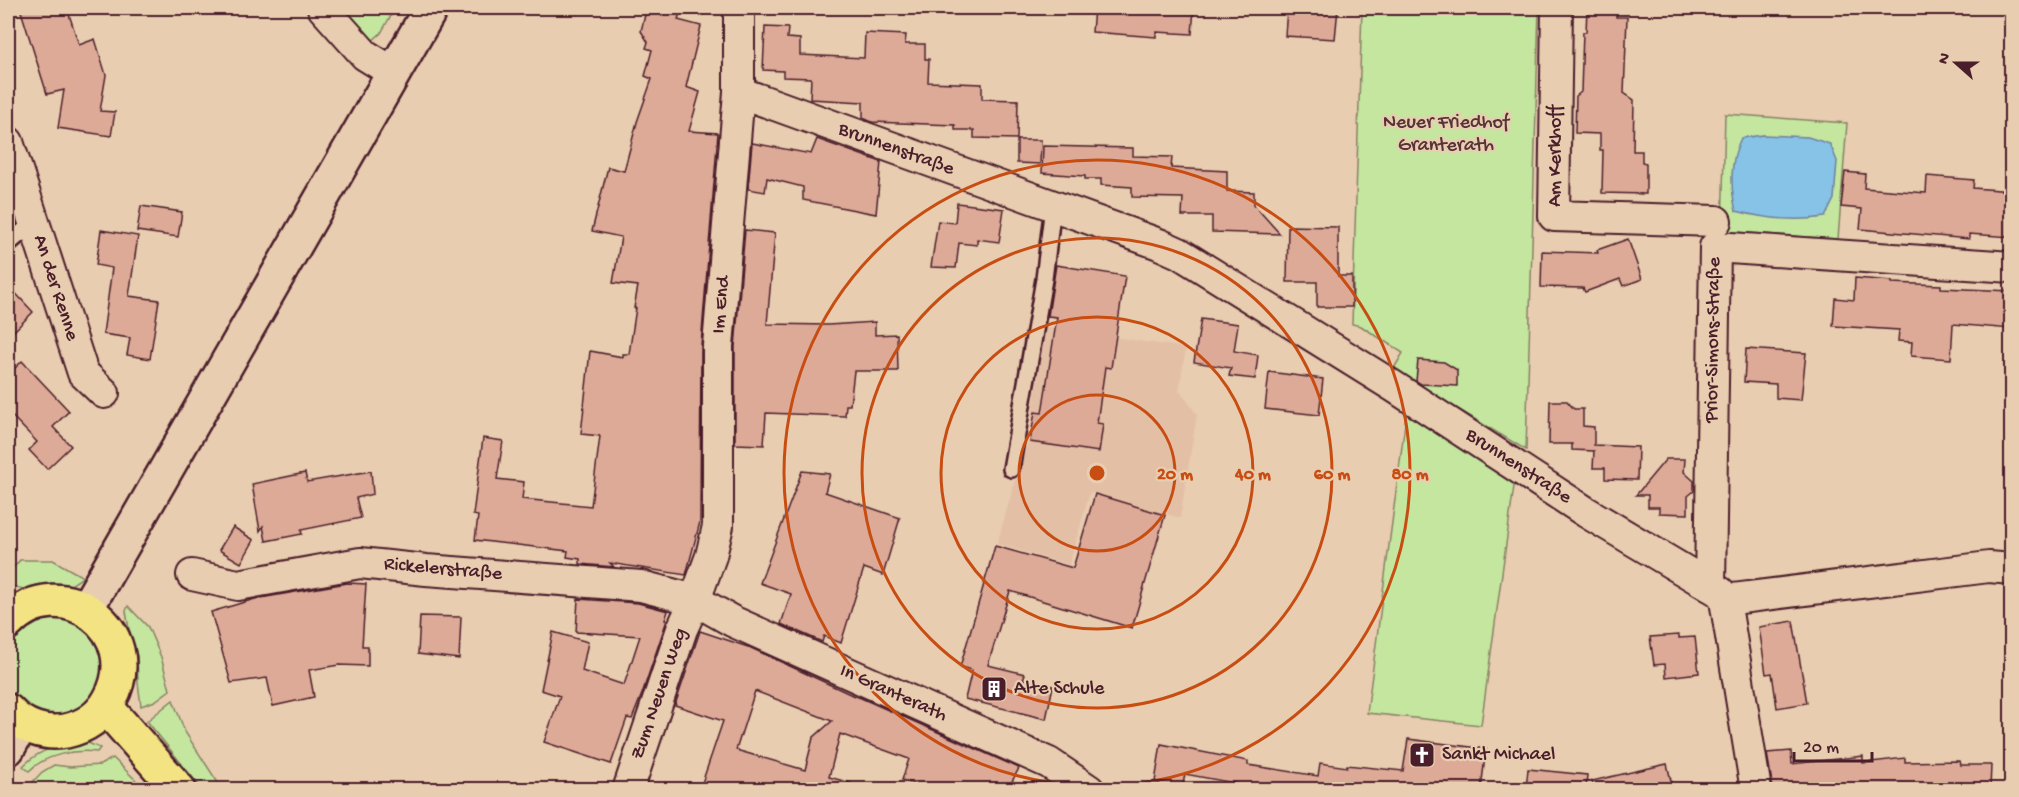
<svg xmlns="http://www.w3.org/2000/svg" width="2019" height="797" font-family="'Gochi Hand',sans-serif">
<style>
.built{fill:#e3bfa6}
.green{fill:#c4e69f;stroke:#878265;stroke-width:1.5}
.water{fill:#87c2e7;stroke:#6f819c;stroke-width:1.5}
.building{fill:#deaa98;stroke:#4a1f2b;stroke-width:1.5;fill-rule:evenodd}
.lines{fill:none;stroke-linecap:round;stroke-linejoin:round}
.service-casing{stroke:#4a1f2b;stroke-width:20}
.minor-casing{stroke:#4a1f2b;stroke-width:34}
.tertiary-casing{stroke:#4a1f2b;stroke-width:38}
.primary-casing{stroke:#4a1f2b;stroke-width:38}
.service{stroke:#e9cdb0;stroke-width:15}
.minor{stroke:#e9cdb0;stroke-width:30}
.tertiary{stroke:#e9cdb0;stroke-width:33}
.primary{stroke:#f4e382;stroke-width:33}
.ring{fill:none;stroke:#c84d12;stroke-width:3}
.labels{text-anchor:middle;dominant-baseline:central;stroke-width:4.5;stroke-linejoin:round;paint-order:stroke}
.park-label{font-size:20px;fill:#563337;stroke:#e9cdb0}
.street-label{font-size:20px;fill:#4a1f2b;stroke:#e9cdb0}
.poi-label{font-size:20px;fill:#4a1f2b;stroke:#e9cdb0;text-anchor:start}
.centre{fill:#c84d12;stroke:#e9cdb0;stroke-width:3}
.ring-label{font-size:18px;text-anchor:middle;font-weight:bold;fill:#c84d12;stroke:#e9cdb0;stroke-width:4.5;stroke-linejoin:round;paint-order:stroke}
</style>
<rect width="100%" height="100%" fill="#e9cdb0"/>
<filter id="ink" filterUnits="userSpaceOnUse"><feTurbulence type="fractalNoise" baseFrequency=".0167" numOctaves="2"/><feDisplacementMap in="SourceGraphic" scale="12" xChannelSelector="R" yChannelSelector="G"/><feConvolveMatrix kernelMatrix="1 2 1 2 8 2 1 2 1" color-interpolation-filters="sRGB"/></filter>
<g filter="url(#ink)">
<!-- built -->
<path class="built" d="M1045,327L1186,348L1179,390L1197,414L1180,518L1090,492L1069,565L997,544L1020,463L1028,444Z"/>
<!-- green -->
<g class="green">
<path d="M338,8H395L381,33L372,41Z"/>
<path d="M1362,8H1539L1526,450L1393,370L1403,353L1361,326L1352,324Z"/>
<path d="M1725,114L1847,123L1838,239L1722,231Z"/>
<path d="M1407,408L1515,479L1481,725L1367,713Z"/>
<path d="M20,560H53L83,577C78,580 72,585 66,587C50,592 20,593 8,582V574Z"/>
<path d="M128,606L148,627L161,657L170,690L155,701L141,706L138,682L137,656L129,629L126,611Z"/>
<path d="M39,617L68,618L92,633L103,660V674L99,688L91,700L80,709L67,715L52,717L38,714L14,699L8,688V644L15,632Z"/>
<path d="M173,700L185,732L222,789H202L147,721Z"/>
<path d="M88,743L100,748L97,752C74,749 45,755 29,771L23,766C42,747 62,744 88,743Z"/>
<path d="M113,758L145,789H26L42,772L54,765L70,767L100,765Z"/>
</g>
<!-- water -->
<path class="water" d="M1763,135L1808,137L1830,144L1837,161L1834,199L1825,217C1794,222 1766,219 1736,211C1730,187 1730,160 1741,138Z"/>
<!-- building -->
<g class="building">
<path d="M20,8H67L79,45L95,39L106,75L100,111L115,112L111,136L58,128L64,90L47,94Z"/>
<path d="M656,8H681L678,20L701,26L686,87L700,92L689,131L718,133L701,345L700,522L686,575L610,563L614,567L580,564V559L567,557L568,551L475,540L478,516L473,515L483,438L503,441L497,479L524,482L522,499L591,506L600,436L581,434L590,351L623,357V354H629L636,308H634L638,286L613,283L621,237L592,231L608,167L624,171L637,122L652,79L645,76L652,50L646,48L648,42L641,31L646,11L654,13Z"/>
<path d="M1094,8H1194L1192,34L1156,32V37L1092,32Z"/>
<path d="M1287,8H1338L1335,39L1285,36Z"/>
<path d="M1587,8H1616V17H1627L1624,93L1634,100L1633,151H1642V162L1646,163V194L1602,193L1603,150H1600V134L1575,133L1576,96L1581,92L1583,32H1586Z"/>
<path d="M765,27L788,28L787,38L800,39V55L864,58L865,33L906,35L905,44H925V59H929L928,82L982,84V99L1018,100L1017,139L974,138V130H955V125L872,122L863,118V102L810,99L811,78L783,77V71L763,70Z"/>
<path d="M817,139L881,162L876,214L803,200V187L767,178L765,192L748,189L752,143L811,154Z"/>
<path d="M1017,140H1041L1040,164L1017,163Z"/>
<path d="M1043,146L1133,148V156L1172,157L1171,168L1227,171V191L1254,192V205L1280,234L1212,232V216H1182L1183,198L1132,197V187L1101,185V179H1085V176L1042,173Z"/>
<path d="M1845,172L1865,174L1864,188L1926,193L1927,176L1974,180L1973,188L2012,191V237L1969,234V239L1860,229L1862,209L1841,207Z"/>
<path d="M957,203L1004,209L999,242L977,239V245L959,243L956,268L931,267L938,221L955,223Z"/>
<path d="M141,206L182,212L178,237L137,231Z"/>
<path d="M1288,226L1338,227V276H1352V307H1317V282H1287Z"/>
<path d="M101,230L138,236L129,296L159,300L150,359L127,355L130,338L103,334L112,268L96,265Z"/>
<path d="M745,230L775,233L767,324L828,325L875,322V335L897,334L898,371H854L850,405H846L845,416L766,413L764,445L735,444V347Z"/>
<path d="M1628,239L1642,279L1623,286L1620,279L1585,292L1583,288L1541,287L1542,251L1598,253L1597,250Z"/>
<path d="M1056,265L1125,276L1111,368L1105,367L1097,423L1103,424L1099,452L1030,442L1035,412L1042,413L1057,317L1048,316Z"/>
<path d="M1855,278L1892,281V283L1941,285V288L2012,291V329L1953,324L1951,359L1911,356L1912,342L1898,341L1899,330L1833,326L1835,298L1854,300Z"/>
<path d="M8,285L33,312L8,337Z"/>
<path d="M1201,319L1238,324L1234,351L1258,355L1255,379L1229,376L1231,368L1194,362Z"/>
<path d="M1746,349L1806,353L1801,400L1776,398V384L1744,382Z"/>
<path d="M1418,360L1444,362L1457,370V386L1421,384L1416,381Z"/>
<path d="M22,361L69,411L53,427L71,446L47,469L29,450L37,442L8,412V375Z"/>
<path d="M1269,372L1323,379L1319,415L1265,409Z"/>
<path d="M1550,401H1567L1574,409H1583V426L1594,427V445L1638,447L1637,480L1605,479V468H1593L1594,451L1572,450V444H1549Z"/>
<path d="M1666,459H1685L1684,472L1694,481V491L1688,496V514L1659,513V507H1648V495H1636Z"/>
<path d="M371,471L373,494L356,498L361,518L301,530L302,534L266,541L263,526L260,531L252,484L305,473L307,482Z"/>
<path d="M802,471L830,474L825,492L900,518L883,575L864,568L841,643L824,636L822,642L781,624L791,594L760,583Z"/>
<path d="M1095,494L1165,515L1132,628L1010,591L988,665L1025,674L1023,679L1053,686L1046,719L965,699L972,670L960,667L995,546L1073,568Z"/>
<path d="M233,527L254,540L241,563L219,550Z"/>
<path d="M347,583L366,584L362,646H368V666L339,665L309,670L314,697L273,706L267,678L231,683L211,612L255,599Z"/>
<path d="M578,599L638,603L668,611L665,620H667L642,694L632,719L627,718L611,764L544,742L560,696L541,690L553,632L588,642L582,671L624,685L640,636L576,632Z"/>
<path d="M420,616L461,617L459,659L418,654Z"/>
<path d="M1793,621L1807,703L1777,708L1772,673L1766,674L1759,627Z"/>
<path d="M700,631L751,648L850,694L861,698L1019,768L1008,789H928L902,780L909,759L840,734L829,777L851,783L850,789H700L723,721L675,705ZM755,691L832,721L813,738L805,770L736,750Z"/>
<path d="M1679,635V638L1695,637L1699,673L1666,677L1665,664L1654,665L1650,637Z"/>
<path d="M1408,739L1486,749L1481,789H1267L1185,774L1182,789H1157L1159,783L1155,782L1161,744L1248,761V765L1318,776L1320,763L1347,767V765L1403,771Z"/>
<path d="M1791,751L1792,764L1863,756V763L1905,758V762L1959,761L1960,765H1991L1990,789H1773L1767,753Z"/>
<path d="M1667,764L1673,789H1593L1592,781Z"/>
<path d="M1528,769L1587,775L1586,789H1526Z"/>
</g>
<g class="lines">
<!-- service casing -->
<g class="service-casing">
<g id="service">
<path d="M8,244L34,222"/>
<path d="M1011,469L1044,279L1053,206"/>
</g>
</g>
<!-- minor casing -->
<g class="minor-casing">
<g id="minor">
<path d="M323,8L365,55L394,73"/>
<path d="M1557,8L1554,216L1716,221"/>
<path d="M739,92L1159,244L1179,253L1393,386L1586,512L1720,592L1725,600L1989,567L2012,569"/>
<path d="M8,142L83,373L104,393"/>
<path d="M192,575L238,585L360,563L426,570L641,586L695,600L732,621L1049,763L1089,790"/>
<path d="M1710,586L1715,247L2012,267"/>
<path d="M1725,600L1756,790"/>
<path d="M628,790L682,629L695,600L711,556L718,526V346L739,92V8"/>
</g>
</g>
<!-- tertiary casing -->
<g class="tertiary-casing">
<g id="tertiary">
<path d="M86,609L431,8"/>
<path d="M8,748L22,723"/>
</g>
</g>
<!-- primary casing -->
<g class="primary-casing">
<g id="primary">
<path d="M8,622C61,567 147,631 110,699C101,716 85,727 66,731C45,735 22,727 8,711"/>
<path d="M106,707L179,790"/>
</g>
</g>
<!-- service -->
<use href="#service" class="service"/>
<!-- minor -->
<use href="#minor" class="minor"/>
<!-- tertiary -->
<use href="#tertiary" class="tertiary"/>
<!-- primary -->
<use href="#primary" class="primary"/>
</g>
</g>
<!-- distance rings -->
<g class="ring">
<circle cx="1097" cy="473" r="78"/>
<circle cx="1097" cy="473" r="156"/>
<circle cx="1097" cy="473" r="235"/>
<circle cx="1097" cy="473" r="313"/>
</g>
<!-- icons -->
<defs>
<g id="building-square" transform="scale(1.35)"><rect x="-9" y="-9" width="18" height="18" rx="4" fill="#4a1f2b" stroke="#e9cdb0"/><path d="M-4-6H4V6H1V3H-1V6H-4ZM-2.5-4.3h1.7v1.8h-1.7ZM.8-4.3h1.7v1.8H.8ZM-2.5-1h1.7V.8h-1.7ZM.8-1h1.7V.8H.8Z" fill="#fff"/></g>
<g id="church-square" transform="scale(1.35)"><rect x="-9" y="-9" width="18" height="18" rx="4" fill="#4a1f2b" stroke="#e9cdb0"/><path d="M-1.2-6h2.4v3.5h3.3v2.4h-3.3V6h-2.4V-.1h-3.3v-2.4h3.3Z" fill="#fff"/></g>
</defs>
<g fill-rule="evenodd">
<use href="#building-square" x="994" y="689"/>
<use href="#church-square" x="1422" y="755"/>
</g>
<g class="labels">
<!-- park labels -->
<g class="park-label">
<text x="1446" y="123">Neuer Friedhof<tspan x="1446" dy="23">Granterath</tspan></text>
</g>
<!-- street labels -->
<g class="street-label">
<text transform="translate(896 150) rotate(20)">Brunnenstraße</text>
<text transform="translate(1556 156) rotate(-90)">Am Kerkhoff</text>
<text transform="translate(55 288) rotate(72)">An der Renne</text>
<text transform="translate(722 305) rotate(-85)">Im End</text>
<text transform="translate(1714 340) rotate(-89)">Prior-Simons-Straße</text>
<text transform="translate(1518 467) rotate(33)">Brunnenstraße</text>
<text transform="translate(443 570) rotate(5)">Rickelerstraße</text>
<text transform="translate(660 694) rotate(-71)">Zum Neuen Weg</text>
<text transform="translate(893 694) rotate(24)">In Granterath</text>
</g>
<!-- poi labels -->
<g class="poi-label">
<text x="1014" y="689">Alte Schule</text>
<text x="1442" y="755">Sankt Michael</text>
</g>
</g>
<circle cx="1097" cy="473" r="9" class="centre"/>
<g class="ring-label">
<text x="1175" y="479">20 m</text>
<text x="1253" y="479">40 m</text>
<text x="1332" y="479">60 m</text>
<text x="1410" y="479">80 m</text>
</g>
<!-- margin -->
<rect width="2019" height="797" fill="none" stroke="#e9cdb0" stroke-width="30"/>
<rect x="15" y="15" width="1989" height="767" fill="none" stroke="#4a1f2b" stroke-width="2" filter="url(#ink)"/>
<!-- north arrow -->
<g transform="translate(1956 63) rotate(291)" stroke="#e9cdb0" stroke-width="4.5" paint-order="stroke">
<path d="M0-4.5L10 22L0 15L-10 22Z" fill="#4a1f2b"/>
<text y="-9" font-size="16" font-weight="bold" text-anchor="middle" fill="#4a1f2b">N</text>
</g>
<!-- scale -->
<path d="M1794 752v9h78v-9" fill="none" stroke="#4a1f2b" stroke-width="3"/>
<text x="1803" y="752" font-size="18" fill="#4a1f2b" stroke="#e9cdb0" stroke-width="4.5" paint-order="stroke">20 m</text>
</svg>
